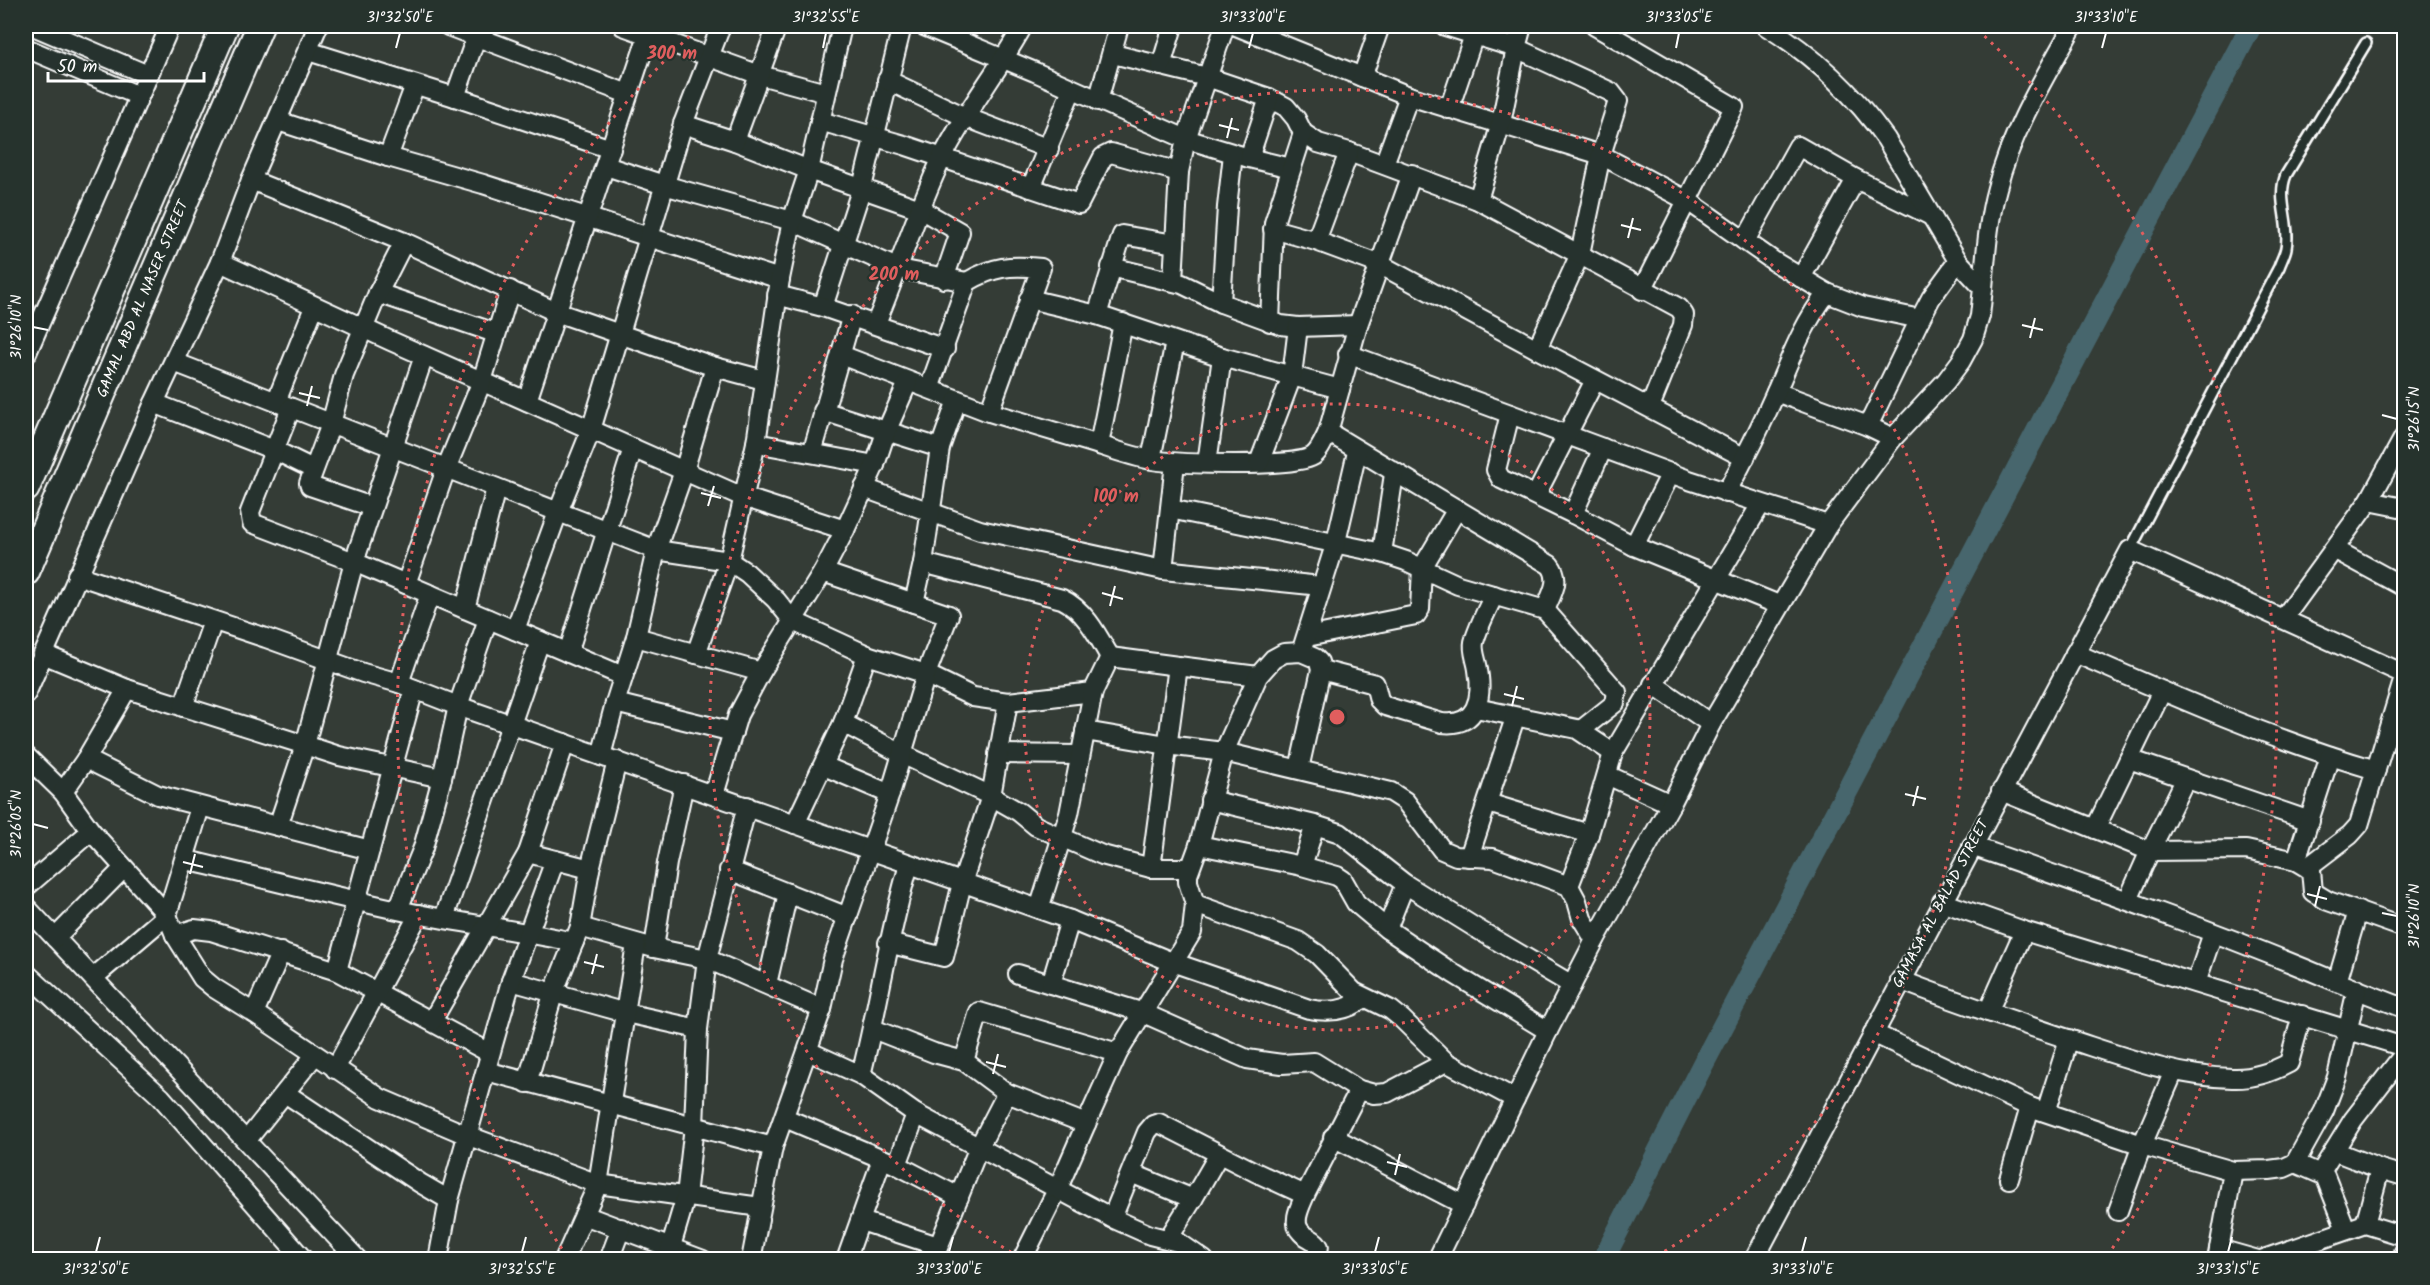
<svg xmlns="http://www.w3.org/2000/svg" width="2430" height="1285" font-family="Kalam,sans-serif">
<style>
.lines{fill:none;stroke-linecap:round;stroke-linejoin:round}
.canal{stroke:#47666d;stroke-width:22}
.service-casing{stroke:#fff;stroke-width:14}
.minor-casing{stroke:#fff;stroke-width:22}
.secondary-casing{stroke:#fff;stroke-width:30}
.service{stroke:#26332d;stroke-width:9}
.minor{stroke:#26332d;stroke-width:18}
.secondary{stroke:#26332d;stroke-width:26}
.ticks{fill:none;stroke:#fff;stroke-width:2}
.ring{fill:none;stroke:#e05e5e;stroke-width:3;stroke-dasharray:3 6}
.labels{text-anchor:middle;dominant-baseline:central;stroke-width:4.5;stroke-linejoin:round;paint-order:stroke}
.street-label{font-size:15px;fill:#fff;stroke:#26332d}
.centre{fill:#e05e5e;stroke:#26332d;stroke-width:3}
.ring-label{font-size:18px;text-anchor:middle;font-weight:bold;fill:#e05e5e;stroke:#26332d;stroke-width:4.5;stroke-linejoin:round;paint-order:stroke}
.neatline{fill:none;stroke:#fff;stroke-width:2}
.ticks-label{font-size:15px;text-anchor:middle;fill:#fff}
</style>
<rect width="100%" height="100%" fill="#343c36"/>
<filter id="ink" filterUnits="userSpaceOnUse"><feTurbulence type="fractalNoise" baseFrequency=".0167" numOctaves="2"/><feDisplacementMap in="SourceGraphic" scale="12" xChannelSelector="R" yChannelSelector="G"/><feConvolveMatrix kernelMatrix="1 2 1 2 8 2 1 2 1" color-interpolation-filters="sRGB"/></filter>
<g filter="url(#ink)">
<g class="lines">
<!-- canal -->
<path class="canal" d="M1603,1260L1702,1066L2251,26"/>
<!-- service casing -->
<g class="service-casing">
<path id="service" d="M2130,550L2279,267C2281,261 2285,254 2286,248C2291,223 2276,199 2286,175L2366,43"/>
</g>
<!-- minor casing -->
<g class="minor-casing">
<g id="minor">
<path d="M33,26L148,75"/>
<path d="M448,26L628,94"/>
<path d="M623,26L760,75L826,93"/>
<path d="M902,26L862,187L823,307L945,349"/>
<path d="M924,26L1035,72L1186,139L1249,158L1291,168"/>
<path d="M1236,26L1409,96L1601,155L1688,201L1775,262L1827,293L1863,307L1920,319L1931,298L1958,261"/>
<path d="M1445,26L1516,48L1611,92L1618,101L1601,155L1580,254L1537,349"/>
<path d="M1595,26L1734,107L1642,290"/>
<path d="M26,48L139,96"/>
<path d="M308,51L455,97L480,26"/>
<path d="M1113,54L1207,77L1269,98L1286,107L1296,119L1303,133L1318,143L1349,152L1478,200L1679,308L1684,315L1683,325L1650,407"/>
<path d="M1161,66L1173,26"/>
<path d="M1362,77L1380,26"/>
<path d="M887,80L965,117L1049,149"/>
<path d="M455,97L611,149"/>
<path d="M1098,101L1119,26"/>
<path d="M1449,109L1474,35"/>
<path d="M278,121L388,157L483,184L780,279"/>
<path d="M820,121L904,145L1079,204L1103,157L1111,153L1179,172"/>
<path d="M683,124L735,141L809,170L920,209L960,232L944,279"/>
<path d="M735,141L777,26"/>
<path d="M1349,152L1316,241L1381,265L1537,349L1745,458"/>
<path d="M388,157L415,85"/>
<path d="M1249,158L1269,98"/>
<path d="M1384,164L1409,96"/>
<path d="M606,166L664,185L792,221L899,269L967,282"/>
<path d="M1412,174L1358,325L1328,432L1550,565C1562,580 1551,595 1545,610"/>
<path d="M251,180L404,242L556,312L715,367L764,380"/>
<path d="M1031,188L1072,89"/>
<path d="M1478,200L1501,123L1516,48L1522,26"/>
<path d="M1273,229L1316,241"/>
<path d="M1745,241L1798,146L1856,179L1931,216"/>
<path d="M220,262L391,341L743,497L845,530"/>
<path d="M1111,267L1182,284L1221,303L1281,325L1298,327L1358,325"/>
<path d="M1801,278L1856,179"/>
<path d="M1173,281L1179,172L1186,139L1225,26"/>
<path d="M1983,288C1986,255 1988,220 1997,188C2012,130 2045,77 2073,26"/>
<path d="M378,293L495,333"/>
<path d="M777,295L823,307"/>
<path d="M1029,299L1097,315L1222,357L1340,389"/>
<path d="M1221,303L1227,207L1233,154"/>
<path d="M1097,315L1122,235L1175,244"/>
<path d="M1270,322L1274,223L1303,133"/>
<path d="M876,323C899,269 916,212 942,158C965,112 998,71 1023,26"/>
<path d="M1123,323L1099,445C1117,451 1134,457 1152,460C1178,464 1294,468 1313,456C1320,451 1324,440 1328,432"/>
<path d="M1348,354L1689,480L1828,525"/>
<path d="M26,355L170,26"/>
<path d="M841,355L989,412L1041,268C1010,265 994,266 967,282L929,389"/>
<path d="M174,362L656,550L729,561L747,573L776,600L793,621L867,655L926,674L973,697L1008,702L1093,692"/>
<path d="M1776,392L1868,426L1893,438"/>
<path d="M527,401L651,26"/>
<path d="M276,402L314,307"/>
<path d="M154,403L274,450L313,469"/>
<path d="M291,408L250,512L252,523L354,562L623,676"/>
<path d="M823,411L940,448"/>
<path d="M989,412L1099,445"/>
<path d="M1510,414L1496,470L1501,479L1573,514L1634,546L1779,605"/>
<path d="M1868,426L1920,319"/>
<path d="M756,443L875,465"/>
<path d="M812,453L852,315"/>
<path d="M1151,459L1175,342"/>
<path d="M1207,463L1222,357"/>
<path d="M1259,463L1292,376L1298,327"/>
<path d="M864,488L980,530L1163,570L1321,586"/>
<path d="M1726,493C1744,460 1761,426 1776,392C1791,357 1803,324 1827,293"/>
<path d="M1536,495L1595,380"/>
<path d="M2369,501L2404,508"/>
<path d="M372,507L310,486L309,483L331,424L344,375L378,293L404,242"/>
<path d="M1170,509L1382,553L1406,561L1458,585L1545,610L1617,692L1615,703L1581,730"/>
<path d="M1573,514L1603,448"/>
<path d="M1634,546L1671,473"/>
<path d="M2334,549L2404,587"/>
<path d="M1382,553L1394,474"/>
<path d="M923,563L1062,599C1085,610 1098,636 1110,657"/>
<path d="M1163,570L1175,463"/>
<path d="M77,575L266,638L363,673L399,683L458,706L1070,920L1172,962L1309,1009C1329,1013 1348,1011 1364,998"/>
<path d="M406,584L446,469L482,381L510,290"/>
<path d="M914,603L923,563L940,448L957,400"/>
<path d="M465,609L496,488"/>
<path d="M2283,619L2369,501L2404,437"/>
<path d="M515,630L558,512L591,430L683,124L721,26"/>
<path d="M636,637L761,672"/>
<path d="M1307,637L1416,615L1420,609L1422,568L1457,509"/>
<path d="M1303,646L1336,542L1357,452"/>
<path d="M568,653L633,448"/>
<path d="M2075,653C2173,696 2273,740 2376,770"/>
<path d="M43,654L127,689L305,745L339,756L442,778"/>
<path d="M696,654L729,561L756,443L780,279L792,221L809,170L842,26"/>
<path d="M1110,657L1178,666"/>
<path d="M1321,670L1375,684L1379,700L1385,706L1442,723C1477,727 1483,698 1478,670C1477,661 1472,651 1474,642C1478,627 1487,610 1494,595"/>
<path d="M399,683L430,594"/>
<path d="M1653,684L1711,724"/>
<path d="M26,694L154,403L220,262L251,180L318,26"/>
<path d="M615,703L733,732"/>
<path d="M183,707L213,621"/>
<path d="M1476,708L1577,729L1613,753"/>
<path d="M843,723L902,754L991,796L1019,812L1036,826L1102,855L1151,868H1190"/>
<path d="M1085,731L1167,745L1224,752L1391,792L1405,801L1442,850L1456,856L1493,858L1569,886L1577,901L1582,919L1595,940"/>
<path d="M998,754L1080,755"/>
<path d="M26,756L63,792L91,831L167,915L175,935L202,978L214,988L254,1013L380,1098L469,1136L598,1184L760,1207"/>
<path d="M601,756L615,703L636,637L656,550L684,471L715,367"/>
<path d="M86,759L158,795L370,850"/>
<path d="M2129,759L2310,821"/>
<path d="M824,766L890,794"/>
<path d="M1607,775L1671,804"/>
<path d="M2001,791L2150,851L2246,850L2296,861L2311,870L2313,892L2328,901L2404,928"/>
<path d="M63,792L86,759L127,689"/>
<path d="M714,795L738,715L761,672L823,572L845,530L875,465L886,432L908,382"/>
<path d="M1210,800L1315,825L1340,833L1405,884L1479,930L1572,985"/>
<path d="M1488,803L1589,834"/>
<path d="M795,824L843,723L867,655"/>
<path d="M278,826L305,745L354,562L424,356"/>
<path d="M2095,829L2162,691"/>
<path d="M1199,845L1302,866L1337,876L1343,880L1356,903L1387,929L1454,974L1548,1031"/>
<path d="M1972,846C2095,889 2217,931 2337,982"/>
<path d="M528,853L590,869"/>
<path d="M1469,857L1515,718"/>
<path d="M186,860C263,878 339,898 417,914C469,924 522,931 574,942"/>
<path d="M2296,861L2330,756"/>
<path d="M1302,866L1315,825"/>
<path d="M2308,867L2350,835L2359,825L2404,678"/>
<path d="M1151,868L1178,666L1258,676"/>
<path d="M729,870L848,917"/>
<path d="M1569,886L1589,834L1613,753L1761,504"/>
<path d="M26,887L91,831"/>
<path d="M2128,900L2150,851L2185,780"/>
<path d="M1942,902L2024,931L2404,1047"/>
<path d="M1195,904L1298,941L1317,954L1354,992L1391,1010L1402,1019L1446,1062L1515,1099"/>
<path d="M26,907L358,1260"/>
<path d="M398,909L423,848L442,778L458,706L488,619"/>
<path d="M1039,909L1069,814L1093,692L1110,657"/>
<path d="M2358,911L2337,982L2404,1008"/>
<path d="M444,918L540,641"/>
<path d="M580,927L654,948L707,959L822,1009"/>
<path d="M1387,929L1405,884"/>
<path d="M175,935L194,929L211,931L337,971L490,1053"/>
<path d="M55,938L123,869"/>
<path d="M888,943L944,957L962,883L991,796L1008,702"/>
<path d="M654,948L667,863L684,784"/>
<path d="M337,971L414,689"/>
<path d="M26,973L161,1097L304,1260"/>
<path d="M1018,974L1141,1012L1247,1059L1282,1064L1314,1062L1359,1090L1374,1094L1387,1093L1446,1062"/>
<path d="M93,978L167,915L200,807"/>
<path d="M1900,980C1956,1002 2012,1020 2068,1039C2121,1056 2176,1077 2232,1078C2252,1079 2272,1072 2289,1063L2302,1015"/>
<path d="M511,981L626,1013L698,1029"/>
<path d="M2196,983L2213,933"/>
<path d="M767,984L788,893"/>
<path d="M1051,984L1070,920"/>
<path d="M1988,1012L2024,931"/>
<path d="M254,1013L281,952"/>
<path d="M432,1021L528,853L565,743"/>
<path d="M873,1029L934,1053L964,1061L1007,1093L1086,1124L1058,1188L1022,1260"/>
<path d="M1873,1033L2030,1107L2142,1145L2233,1171L2269,1170L2284,1168L2295,1163L2324,1111L2337,1077L2357,989"/>
<path d="M808,1051L861,1075L916,1114L1112,1218L1150,1235L1178,1242L1204,1260"/>
<path d="M964,1061L979,1012L1118,1053"/>
<path d="M335,1069L419,914"/>
<path d="M486,1071L773,1147"/>
<path d="M861,1075C879,1005 888,934 909,865"/>
<path d="M527,1083L554,991L580,927L590,869L617,761"/>
<path d="M285,1093L420,1183L449,1200"/>
<path d="M2046,1112L2069,1039"/>
<path d="M785,1118L897,1165L959,1197"/>
<path d="M1086,1124L1118,1053L1192,932L1195,904L1188,882V875L1199,845L1224,752L1258,676L1273,659L1284,653L1301,652L1315,658L1319,662L1321,670L1299,769"/>
<path d="M1333,1137L1464,1205"/>
<path d="M247,1140L315,1055"/>
<path d="M2334,1151L2380,1169L2404,1176"/>
<path d="M2295,1163L2325,1176L2346,1229"/>
<path d="M897,1165L916,1114"/>
<path d="M2321,1172L2353,1120L2404,1054"/>
<path d="M1131,1173L1193,1199L1168,1239"/>
<path d="M2009,1179L2030,1107"/>
<path d="M1305,1195C1301,1205 1291,1222 1301,1232C1307,1239 1315,1238 1319,1247L1315,1260"/>
<path d="M1193,1199L1219,1154"/>
<path d="M2118,1211L2142,1145L2174,1071"/>
<path d="M584,1215L703,1260"/>
<path d="M1112,1218L1147,1132L1153,1125L1159,1123L1255,1172L1305,1195L1359,1090"/>
<path d="M861,1221L938,1246"/>
<path d="M2365,1224L2380,1169"/>
<path d="M2219,1249L2258,1260"/>
<path d="M438,1260L449,1200L511,981L555,860"/>
<path d="M564,1260L598,1184L636,944"/>
<path d="M609,1260L621,1228"/>
<path d="M667,1260L686,1196L694,1126L698,1029L707,959L747,806"/>
<path d="M751,1260L773,1147L822,1009L833,959L890,794L926,674L949,615L823,572"/>
<path d="M846,1260L882,1159"/>
<path d="M933,1260L979,1147L1007,1093"/>
<path d="M1437,1260L1548,1031L1595,940L1671,804L1711,724L1828,525L1893,438L1946,381L1961,361L1973,339L1980,316L1983,288L1958,261L1886,139C1854,94 1813,55 1766,26"/>
<path d="M1754,1260L2130,550L2404,674"/>
<path d="M2217,1260L2233,1171"/>
<path d="M2261,1260L2365,1224L2404,1236"/>
<path d="M2403,1260L2404,1252"/>
</g>
</g>
<!-- secondary casing -->
<g class="secondary-casing">
<g id="secondary">
<path d="M26,488L225,26"/>
<path d="M26,572L260,26"/>
</g>
</g>
<!-- service -->
<use href="#service" class="service"/>
<!-- minor -->
<use href="#minor" class="minor"/>
<!-- secondary -->
<use href="#secondary" class="secondary"/>
</g>
</g>
<!-- ticks -->
<path class="ticks" d="M396,48L400,33M823,48L826,33M1249,48L1253,33M1676,48L1679,33M2102,48L2106,33M1219,125L1239,130M1227,138L1232,118M1621,225L1641,230M1628,238L1633,218M2022,325L2043,330M33,327L48,330M2030,338L2035,318M299,393L320,398M307,406L312,386M2382,415L2397,419M701,493L721,498M708,506L714,486M1102,593L1123,599M1110,606L1115,586M1504,694L1524,699M1512,706L1517,686M1905,794L1926,799M1913,806L1918,786M33,824L48,828M183,862L203,867M190,874L195,854M2307,894L2327,899M2315,906L2320,886M2382,913L2397,916M584,962L604,967M592,974L597,954M986,1062L1006,1067M993,1074L998,1054M1387,1162L1407,1167M1395,1175L1400,1154M96,1252L100,1237M522,1252L526,1237M949,1252L953,1237M1375,1252L1379,1237M1802,1252L1806,1237M2228,1252L2232,1237"/>
<!-- distance rings -->
<g class="ring">
<circle cx="1337" cy="717" r="313"/>
<path d="M1019 1257A627 627 0 1 1 1655 1257"/>
<path d="M567 1256A940 940 0 0 1 696 30M1978 30A940 940 0 0 1 2107 1256"/>
</g>
<g class="labels">
<!-- street labels -->
<g class="street-label">
<text transform="translate(143 299) rotate(-67)">GAMAL ABD AL NASER STREET</text>
<text transform="translate(1941 904) rotate(-62)">GAMASA AL BALAD STREET</text>
</g>
</g>
<circle cx="1337" cy="717" r="9" class="centre"/>
<g class="ring-label">
<text x="672" y="59">300 m</text>
<text x="894" y="280">200 m</text>
<text x="1116" y="502">100 m</text>
</g>
<!-- margin -->
<rect width="2430" height="1285" fill="none" stroke="#26332d" stroke-width="66"/>
<!-- scale -->
<path d="M48 72v9h156v-9" fill="none" stroke="#ffffff" stroke-width="3"/>
<text x="57" y="72" font-size="18" fill="#ffffff" stroke="#26332d" stroke-width="4.5" paint-order="stroke">50 m</text>
<rect x="33" y="33" width="2364" height="1219" class="neatline"/>
<g class="ticks-label">
<text x="400" y="22">31°32'50"E</text>
<text x="826" y="22">31°32'55"E</text>
<text x="1253" y="22">31°33'00"E</text>
<text x="1679" y="22">31°33'05"E</text>
<text x="2106" y="22">31°33'10"E</text>
<text transform="translate(16 327) rotate(-90)" y="5">31°26'10"N</text>
<text transform="translate(2414 419) rotate(-90)" y="5">31°26'15"N</text>
<text transform="translate(16 824) rotate(-90)" y="5">31°26'05"N</text>
<text transform="translate(2414 916) rotate(-90)" y="5">31°26'10"N</text>
<text x="96" y="1274">31°32'50"E</text>
<text x="522" y="1274">31°32'55"E</text>
<text x="949" y="1274">31°33'00"E</text>
<text x="1375" y="1274">31°33'05"E</text>
<text x="1802" y="1274">31°33'10"E</text>
<text x="2228" y="1274">31°33'15"E</text>
</g>
</svg>
